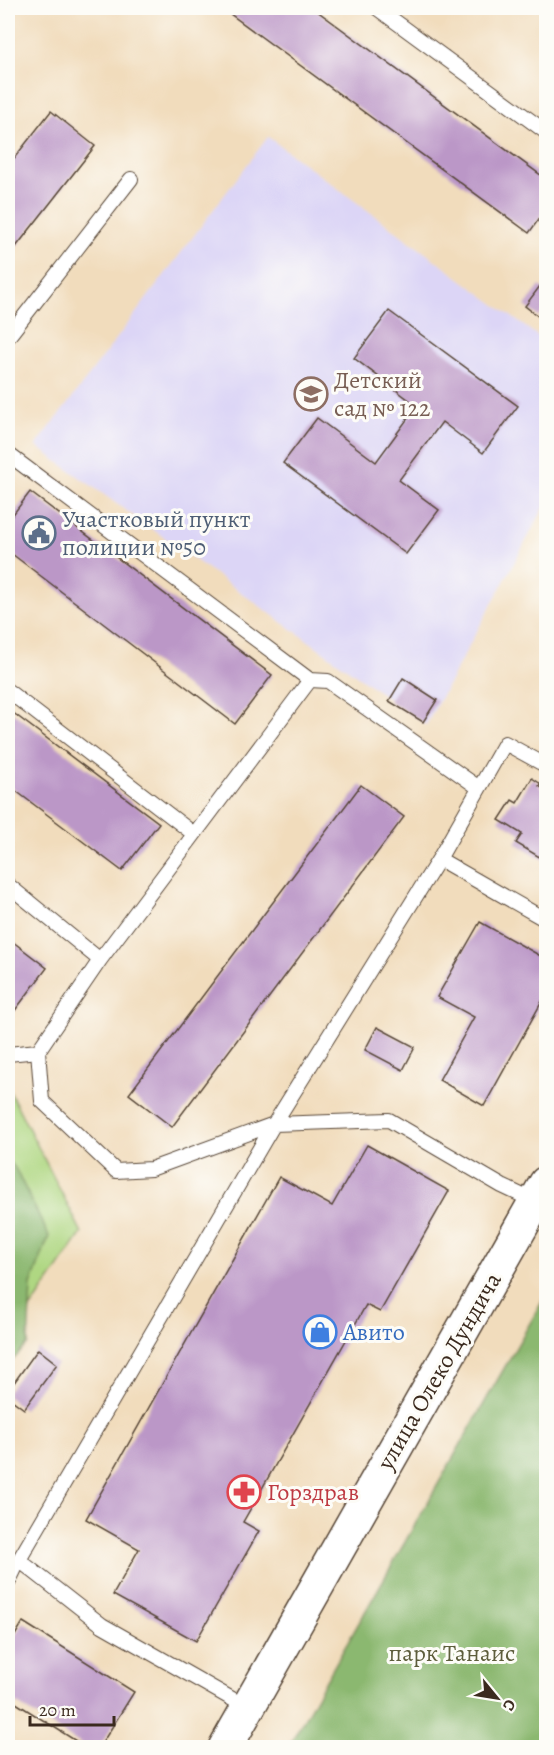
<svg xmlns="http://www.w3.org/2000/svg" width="554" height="1755" viewBox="0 0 554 1755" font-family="Alegreya,serif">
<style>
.built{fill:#dcd5f6}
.green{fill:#afd782;stroke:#758050;stroke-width:1.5}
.forest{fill:#8bb870;stroke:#637147;stroke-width:1.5}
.building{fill:#bb97c7}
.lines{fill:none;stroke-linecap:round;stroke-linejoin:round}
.lane-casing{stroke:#564536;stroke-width:16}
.secondary-casing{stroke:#564536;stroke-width:36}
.lane{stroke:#fff;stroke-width:14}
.secondary{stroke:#fff;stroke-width:33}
.labels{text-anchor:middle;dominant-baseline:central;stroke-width:6;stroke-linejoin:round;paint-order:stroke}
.education-label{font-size:24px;fill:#785e54;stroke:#fdfcf7;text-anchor:start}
.service-label{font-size:24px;fill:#4e5e75;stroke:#fdfcf7;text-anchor:start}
.shop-label{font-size:24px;fill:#366cbe;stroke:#fdfcf7;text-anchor:start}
.street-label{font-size:24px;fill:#3b2a1e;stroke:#fdfcf7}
.health-label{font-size:24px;fill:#be3a42;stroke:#fdfcf7;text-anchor:start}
.park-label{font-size:24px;fill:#5e5e3c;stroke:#fdfcf7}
</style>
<rect width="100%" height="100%" fill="#fdfcf7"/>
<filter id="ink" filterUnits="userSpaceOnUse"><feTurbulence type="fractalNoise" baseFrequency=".0167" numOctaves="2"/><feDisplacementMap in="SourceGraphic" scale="12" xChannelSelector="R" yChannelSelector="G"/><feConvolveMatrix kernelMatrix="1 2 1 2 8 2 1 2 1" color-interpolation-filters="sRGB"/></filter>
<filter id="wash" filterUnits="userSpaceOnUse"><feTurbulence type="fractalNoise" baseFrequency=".008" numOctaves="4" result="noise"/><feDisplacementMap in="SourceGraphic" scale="24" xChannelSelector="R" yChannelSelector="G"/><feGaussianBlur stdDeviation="1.35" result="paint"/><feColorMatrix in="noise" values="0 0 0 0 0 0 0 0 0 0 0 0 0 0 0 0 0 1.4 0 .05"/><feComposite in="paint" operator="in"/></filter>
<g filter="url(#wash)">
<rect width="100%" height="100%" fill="#f1dcbc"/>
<path class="built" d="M268,137l278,205v162l-120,221 -390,-279z"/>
<path class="green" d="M8,1088l74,145 -74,109z"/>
<path class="forest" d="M8,1160l7,8 34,68 -18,49 -3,59 -20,21z
M546,1295v452h-258z"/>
<g id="blocks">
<path class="building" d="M222,8h91l233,171v30l-17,24z
M51,111l44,35 -87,111v-91z
M540,286l6,5v16l-7,10 -14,-11z
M389,311l129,95 -35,47 -41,-31 -43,58 40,30 -33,44 -123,-91 34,-45 59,44 41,-56 -63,-48z
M30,492l242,183 -37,49 -227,-173v-30z
M403,678l34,22 -14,22 -34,-21z
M8,709l151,114 -37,48 -114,-86z
M532,778l9,6 -2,2 7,5v70l-30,-18 6,-9 -23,-14 13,-20 5,3z
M361,785l43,32 -232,310 -43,-33z
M480,922l66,37v35l-62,112 -45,-26 35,-63 -37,-20z
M8,938l39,30 -37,49 -2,-2z
M377,1027l38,20 -12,23 -38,-20z
M367,1145l82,46 -69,121 -14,-7 -123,217 16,9 -63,110 -83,-46 26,-46 -53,-30 193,-342 53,29z
M38,1349l19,15 -33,45 -16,-12v-6z
M23,1622l111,70 -35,56h-12l-79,-50v-51z"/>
</g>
</g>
<g filter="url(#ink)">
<use href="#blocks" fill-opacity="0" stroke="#564536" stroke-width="1.5"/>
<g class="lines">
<g class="lane-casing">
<path id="lane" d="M377,8l169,124
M8,337l123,-158
M8,454l302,226
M8,691l186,143
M546,762l-1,3 -40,-22 -66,116 107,61
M8,885l92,75
M38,1051l4,50 74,70 35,-2 123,-45 165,-265
M8,1054l30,-3 62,-91 210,-280 18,1 151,107
M19,1560l255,-436 115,-4 113,66 34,16
M8,1583l11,-23 83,65 146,83"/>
</g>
<g class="secondary-casing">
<path id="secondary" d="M225,1748l321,-565"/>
</g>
<use href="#lane" class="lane"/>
<use href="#secondary" class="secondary"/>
</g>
</g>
<defs>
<g id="school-ring" transform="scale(1.725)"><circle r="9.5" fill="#fdfcf7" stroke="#8d6e63" stroke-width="1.5"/><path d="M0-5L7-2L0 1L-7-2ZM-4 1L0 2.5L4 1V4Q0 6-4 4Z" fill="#8d6e63"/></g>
<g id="civic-ring" transform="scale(1.725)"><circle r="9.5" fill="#fdfcf7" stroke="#5c6f8a" stroke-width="1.5"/><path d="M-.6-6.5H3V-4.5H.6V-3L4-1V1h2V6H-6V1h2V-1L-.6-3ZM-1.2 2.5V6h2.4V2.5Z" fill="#5c6f8a"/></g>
<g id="shop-ring" transform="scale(1.725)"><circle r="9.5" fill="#fdfcf7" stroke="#3f7fe0" stroke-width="1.5"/><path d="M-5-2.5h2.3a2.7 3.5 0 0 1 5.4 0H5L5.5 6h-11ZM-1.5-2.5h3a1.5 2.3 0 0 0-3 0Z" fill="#3f7fe0"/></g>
<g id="pharmacy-ring" transform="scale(1.725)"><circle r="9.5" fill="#fdfcf7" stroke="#e0444e" stroke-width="1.5"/><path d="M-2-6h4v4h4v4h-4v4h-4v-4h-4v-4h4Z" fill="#e0444e"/></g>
</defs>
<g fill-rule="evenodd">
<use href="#school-ring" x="311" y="394"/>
<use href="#civic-ring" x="39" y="533"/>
<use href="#shop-ring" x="320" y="1332"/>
<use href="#pharmacy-ring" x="244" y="1492"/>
</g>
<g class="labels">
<g class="education-label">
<text x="334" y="380">Детский<tspan x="334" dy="28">сад № 122</tspan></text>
</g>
<g class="service-label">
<text x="62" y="519">Участковый пункт<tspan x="62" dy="28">полиции №50</tspan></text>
</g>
<g class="shop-label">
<text x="343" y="1332">Авито</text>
</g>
<g class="street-label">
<text transform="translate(439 1371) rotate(-60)">улица Олеко Дундича</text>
</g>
<g class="health-label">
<text x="267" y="1492">Горздрав</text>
</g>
<g class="park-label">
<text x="452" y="1653">парк Танаис</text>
</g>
</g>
<rect width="554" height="1755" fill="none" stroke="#fdfcf7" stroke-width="30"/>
<g transform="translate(497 1698) rotate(120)" stroke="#fdfcf7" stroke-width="4.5" paint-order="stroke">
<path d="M0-4.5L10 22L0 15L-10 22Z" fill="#3b2a1e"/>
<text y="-9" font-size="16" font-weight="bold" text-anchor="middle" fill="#3b2a1e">С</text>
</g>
<path d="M30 1716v9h84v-9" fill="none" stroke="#3b2a1e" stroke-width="3"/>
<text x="39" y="1716" font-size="18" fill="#3b2a1e" stroke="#fdfcf7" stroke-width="4.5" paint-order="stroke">20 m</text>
</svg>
